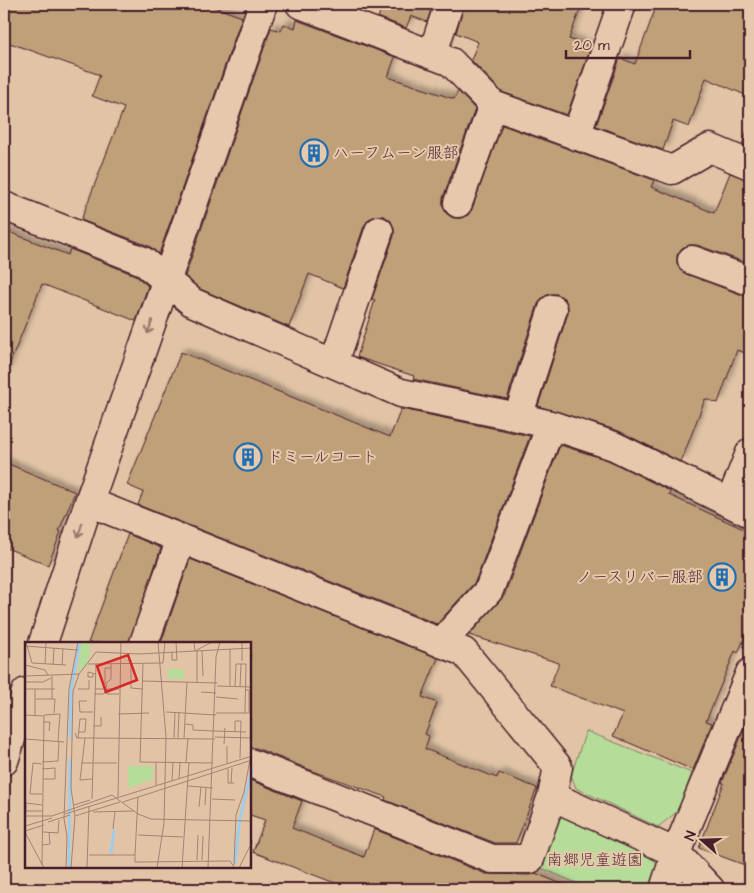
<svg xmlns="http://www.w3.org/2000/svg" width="754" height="893" viewBox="0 0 754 893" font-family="'Architects Daughter','Klee One',sans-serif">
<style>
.green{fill:#b5dc98;stroke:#807e62}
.building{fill:#bfa079;stroke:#4a1f2b;filter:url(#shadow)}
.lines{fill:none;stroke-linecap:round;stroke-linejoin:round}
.street-casing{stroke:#4a1f2b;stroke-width:31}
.street{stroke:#e6c9ad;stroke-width:28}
.oneway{stroke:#98746c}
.labels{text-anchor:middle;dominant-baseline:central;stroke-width:4;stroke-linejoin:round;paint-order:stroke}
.poi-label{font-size:16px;fill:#4a1f2b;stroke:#e6c9ad;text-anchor:start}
.park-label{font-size:16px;fill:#553236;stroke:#e6c9ad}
.inset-river{fill:none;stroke:#96cff6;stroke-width:2.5}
.inset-road{fill:none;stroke:#a58274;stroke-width:1}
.view{fill:#d62828;fill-opacity:0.15;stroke:#d62828;stroke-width:2.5}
.inset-edge{fill:none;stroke:#4a1f2b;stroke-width:2.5}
</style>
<defs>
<filter id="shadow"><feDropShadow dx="4.5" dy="-4.5" stdDeviation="2.5" flood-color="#0004"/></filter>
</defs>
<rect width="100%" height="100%" fill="#e1c4a5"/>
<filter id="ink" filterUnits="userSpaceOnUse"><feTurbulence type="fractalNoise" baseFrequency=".02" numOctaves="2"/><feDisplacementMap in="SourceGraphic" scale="10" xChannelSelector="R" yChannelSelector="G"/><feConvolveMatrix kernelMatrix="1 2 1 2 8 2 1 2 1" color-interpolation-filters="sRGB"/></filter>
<g filter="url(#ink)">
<path class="green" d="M586,731l106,42 -14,38 -20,16 -82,-39 -5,-13z
M560,815l64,27 34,21 -9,26h-59l-49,-21z"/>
<path class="building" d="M4,4h202l36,13 -83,237 -10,-8 -68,-26 43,-112 -32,-12 8,-21 -96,-34z
M384,4h49l-6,18 -16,-6 -5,12 -28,-11z
M464,4h118l-13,35 22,8 -24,68 -65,-23 -31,-32 7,-18 -22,-9z
M657,4h93v93l-44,-19 -17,49 -16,-6 -10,29 -67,-24 24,-68 15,6z
M297,20l98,37 -7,20 66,22 4,-8 17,18 -32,89v8l3,7 7,5h8l7,-3 4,-6 30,-84 152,55 -3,7 63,26 16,-40 20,7v84l-53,-19h-8l-7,3 -5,7v8l3,7 6,4 59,22h5v59l-13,-5 -19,53 -13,-4 -24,63 -62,-31 -81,-25 30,-93v-7l-3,-7 -8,-5h-8l-7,4 -4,6 -31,95 -94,-20 1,-3 -57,-19 18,-57 -3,-1 22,-63v-8l-3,-7 -7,-5h-8l-7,3 -5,7 -21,62 -34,-14 -20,53 -89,-38 -15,-13 86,-248 10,3 3,-7 11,4z
M749,127h1v21l-8,-4z
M4,230l64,25 2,-6 65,26 13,11 -12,35 -94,-37 -37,91 -1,-1z
M181,352l209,85 11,-28 129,27 -55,146 -38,42 -299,-119 5,-13 -16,-7z
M560,445l48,15 62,31 -1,4 81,37v93l-12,28 -3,-2 -29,70 6,2 -19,47 -80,-34 10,-22 -73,-28 9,-23 -90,-28 35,-39z
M4,462l71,30 -16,39 2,1 -13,33 -44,-18z
M128,534l33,14 -32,95h-41z
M190,559l248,99 -16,39 15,6 -12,31 4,2 -4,13 72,29 2,-5 38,15 -21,55h-21l-110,-43 1,-3 -73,-26 -57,-23h-6v-105h-89z
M747,722l3,1v144l-51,-19 25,-65h-2z
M250,780l52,21 -10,27 72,29 10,-28 112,45 44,1 5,-2 34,14v2h-218l-98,-37 12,-32 -15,-5z"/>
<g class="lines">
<g class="street-casing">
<path id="street" d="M300,4l151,58 42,43 179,65 38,-22 40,17
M432,55l17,-51
M576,136l46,-132
M458,203l35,-98
M4,206l139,55 49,41 209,91 117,24 33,8 63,21 136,67
M692,260l58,21
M334,363l45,-132
M518,417l35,-108
M89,502l375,150 94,115 -6,29 -22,63h-38l-242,-96
M730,503l20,-50
M43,643l46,-141 174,-498
M144,643l37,-104
M441,643l48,-53 62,-165
M4,761l22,-69
M552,796l124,57 34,36
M664,889l12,-36 74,-180"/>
</g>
<use href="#street" class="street"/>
</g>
<defs><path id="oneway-shaft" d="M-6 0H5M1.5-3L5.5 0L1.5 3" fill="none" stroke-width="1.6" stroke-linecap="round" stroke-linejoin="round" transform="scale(1.25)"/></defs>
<g class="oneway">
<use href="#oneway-shaft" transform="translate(150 327) rotate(109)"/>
<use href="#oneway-shaft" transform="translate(80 530) rotate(108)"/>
</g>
</g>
<defs>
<g id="building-ring" transform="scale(1.4375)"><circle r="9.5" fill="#e6c9ad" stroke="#1f6fb2" stroke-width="1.5"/><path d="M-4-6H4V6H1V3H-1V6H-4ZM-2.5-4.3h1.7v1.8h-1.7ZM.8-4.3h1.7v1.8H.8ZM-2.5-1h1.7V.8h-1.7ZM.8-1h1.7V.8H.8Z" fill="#1f6fb2"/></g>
</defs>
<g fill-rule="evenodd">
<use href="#building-ring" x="314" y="153"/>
<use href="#building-ring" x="248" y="457"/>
<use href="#building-ring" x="722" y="577"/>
</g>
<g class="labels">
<g class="poi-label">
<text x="333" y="153">ハーフムーン服部</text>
<text x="267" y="457">ドミールコート</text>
<text x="703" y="577" text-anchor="end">ノースリバー服部</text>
</g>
<g class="park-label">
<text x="595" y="860">南郷児童遊園</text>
</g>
</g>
<g transform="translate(25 642)">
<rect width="226" height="226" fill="#e1c4a5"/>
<path d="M56,0h9v12l-3,10 -9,9zM143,27l16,1v9l-16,-1zM103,124h25v13l-25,9z" fill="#b5dc98"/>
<path class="inset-river" d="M45,96l1,-48 9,-48M86,211l3,-23M210,222l5,-46 12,-49M44,226l1,-109"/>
<path class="inset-road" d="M1,0l6,21M169,0l1,9 17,-9M0,4l53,4M177,9l1,25M147,10v8h5l-1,-18M217,19v-19M7,21l34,2M118,21l-3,99 73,1M20,22l1,-22M63,22l75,-1 2,-21M106,22v24l12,1M0,23l20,5 3,5M28,23l1,-17M37,23l1,-16M86,26h-6v16l6,-5v-15M68,32v3h-5v-5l8,2M0,34l54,-2 17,-22 43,2 113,-6M118,39l74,2M0,40h18l8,-4M172,40v-31M192,44l34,1M205,44v-37M210,44l1,-22h10l-1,49M215,45l1,-23M0,47h30M53,47h11v-9M70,47h24M81,49l1,3h12M176,50l15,1M69,52h10l3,-10M191,55l22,2M11,57h19l-1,14M27,57v-23M62,59h-8l1,11h13M141,70l50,3M191,71h33v-23h-4M93,72l31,-1M0,73l18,1M10,74v-27M18,80h7l-1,9M160,82l8,1v5l22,1M68,84h8v-9M190,89l31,1M210,90v-11h6l-1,37M50,91l2,5h8l130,1M190,95l37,1M53,96l2,-19h6l-1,13h-6M60,96l-5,42 12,-1M149,96l1,-26M153,96l1,-26M159,96l3,-56M0,97l39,3M199,102l1,-16M17,120l16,-1 1,-20M161,120l2,-24M56,121h36M202,121v-17M17,127l13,-1v11h-12M203,127v14h6M154,136l1,-16M147,139l1,-19M206,141l1,-15M131,143v-23M163,144l25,2M17,152h-12l3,-31 9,1M93,155l3,-155M67,157l4,-135M187,157l23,1M98,160l126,-41M49,163l16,-5M180,163l1,-18M174,165l2,-20M1,169h16M68,170l40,-1M1,171v-10l16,2M40,172l187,-58M0,174h27l60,-21 26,19 13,5 101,2M50,174l45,-14M23,180l22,-7M0,184l27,-8M88,187l2,-18M0,189l19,-6M0,190l19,36M18,190l15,1 1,-13M113,193l45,2M18,203l7,-1 -1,-12M64,213h46v7h4l91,-1 4,6M110,213l3,-58M172,218l1,-25M177,218l1,-24M17,223l2,-150 16,-1 -2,27M209,223l2,-50 8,-23 8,-43M41,226l1,-32 -3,-17 5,-130 9,-47M46,226l4,-52 -4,-28 2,-97 6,-17M62,226l2,-62M132,226l7,-45 2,-86 -8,-95M157,226l7,-106M183,226l8,-211 4,-15M214,226l11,-22M225,226l2,-28"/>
<path class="view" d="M103,13l9,25 -31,12 -9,-26z"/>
<rect width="226" height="226" class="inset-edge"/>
</g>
<rect width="754" height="893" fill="none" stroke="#e6c9ad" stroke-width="20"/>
<rect x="10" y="10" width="734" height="873" fill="none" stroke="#4a1f2b" stroke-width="2" filter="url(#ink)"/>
<g transform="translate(702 840) rotate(290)" stroke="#e6c9ad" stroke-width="4" paint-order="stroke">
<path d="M0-4L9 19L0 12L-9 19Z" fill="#4a1f2b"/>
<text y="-8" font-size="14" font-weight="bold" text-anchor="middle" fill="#4a1f2b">N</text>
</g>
<path d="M566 50v8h124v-8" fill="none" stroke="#4a1f2b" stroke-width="2.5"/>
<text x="574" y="50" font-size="15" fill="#4a1f2b" stroke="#e6c9ad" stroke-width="4" paint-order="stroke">20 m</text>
</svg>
